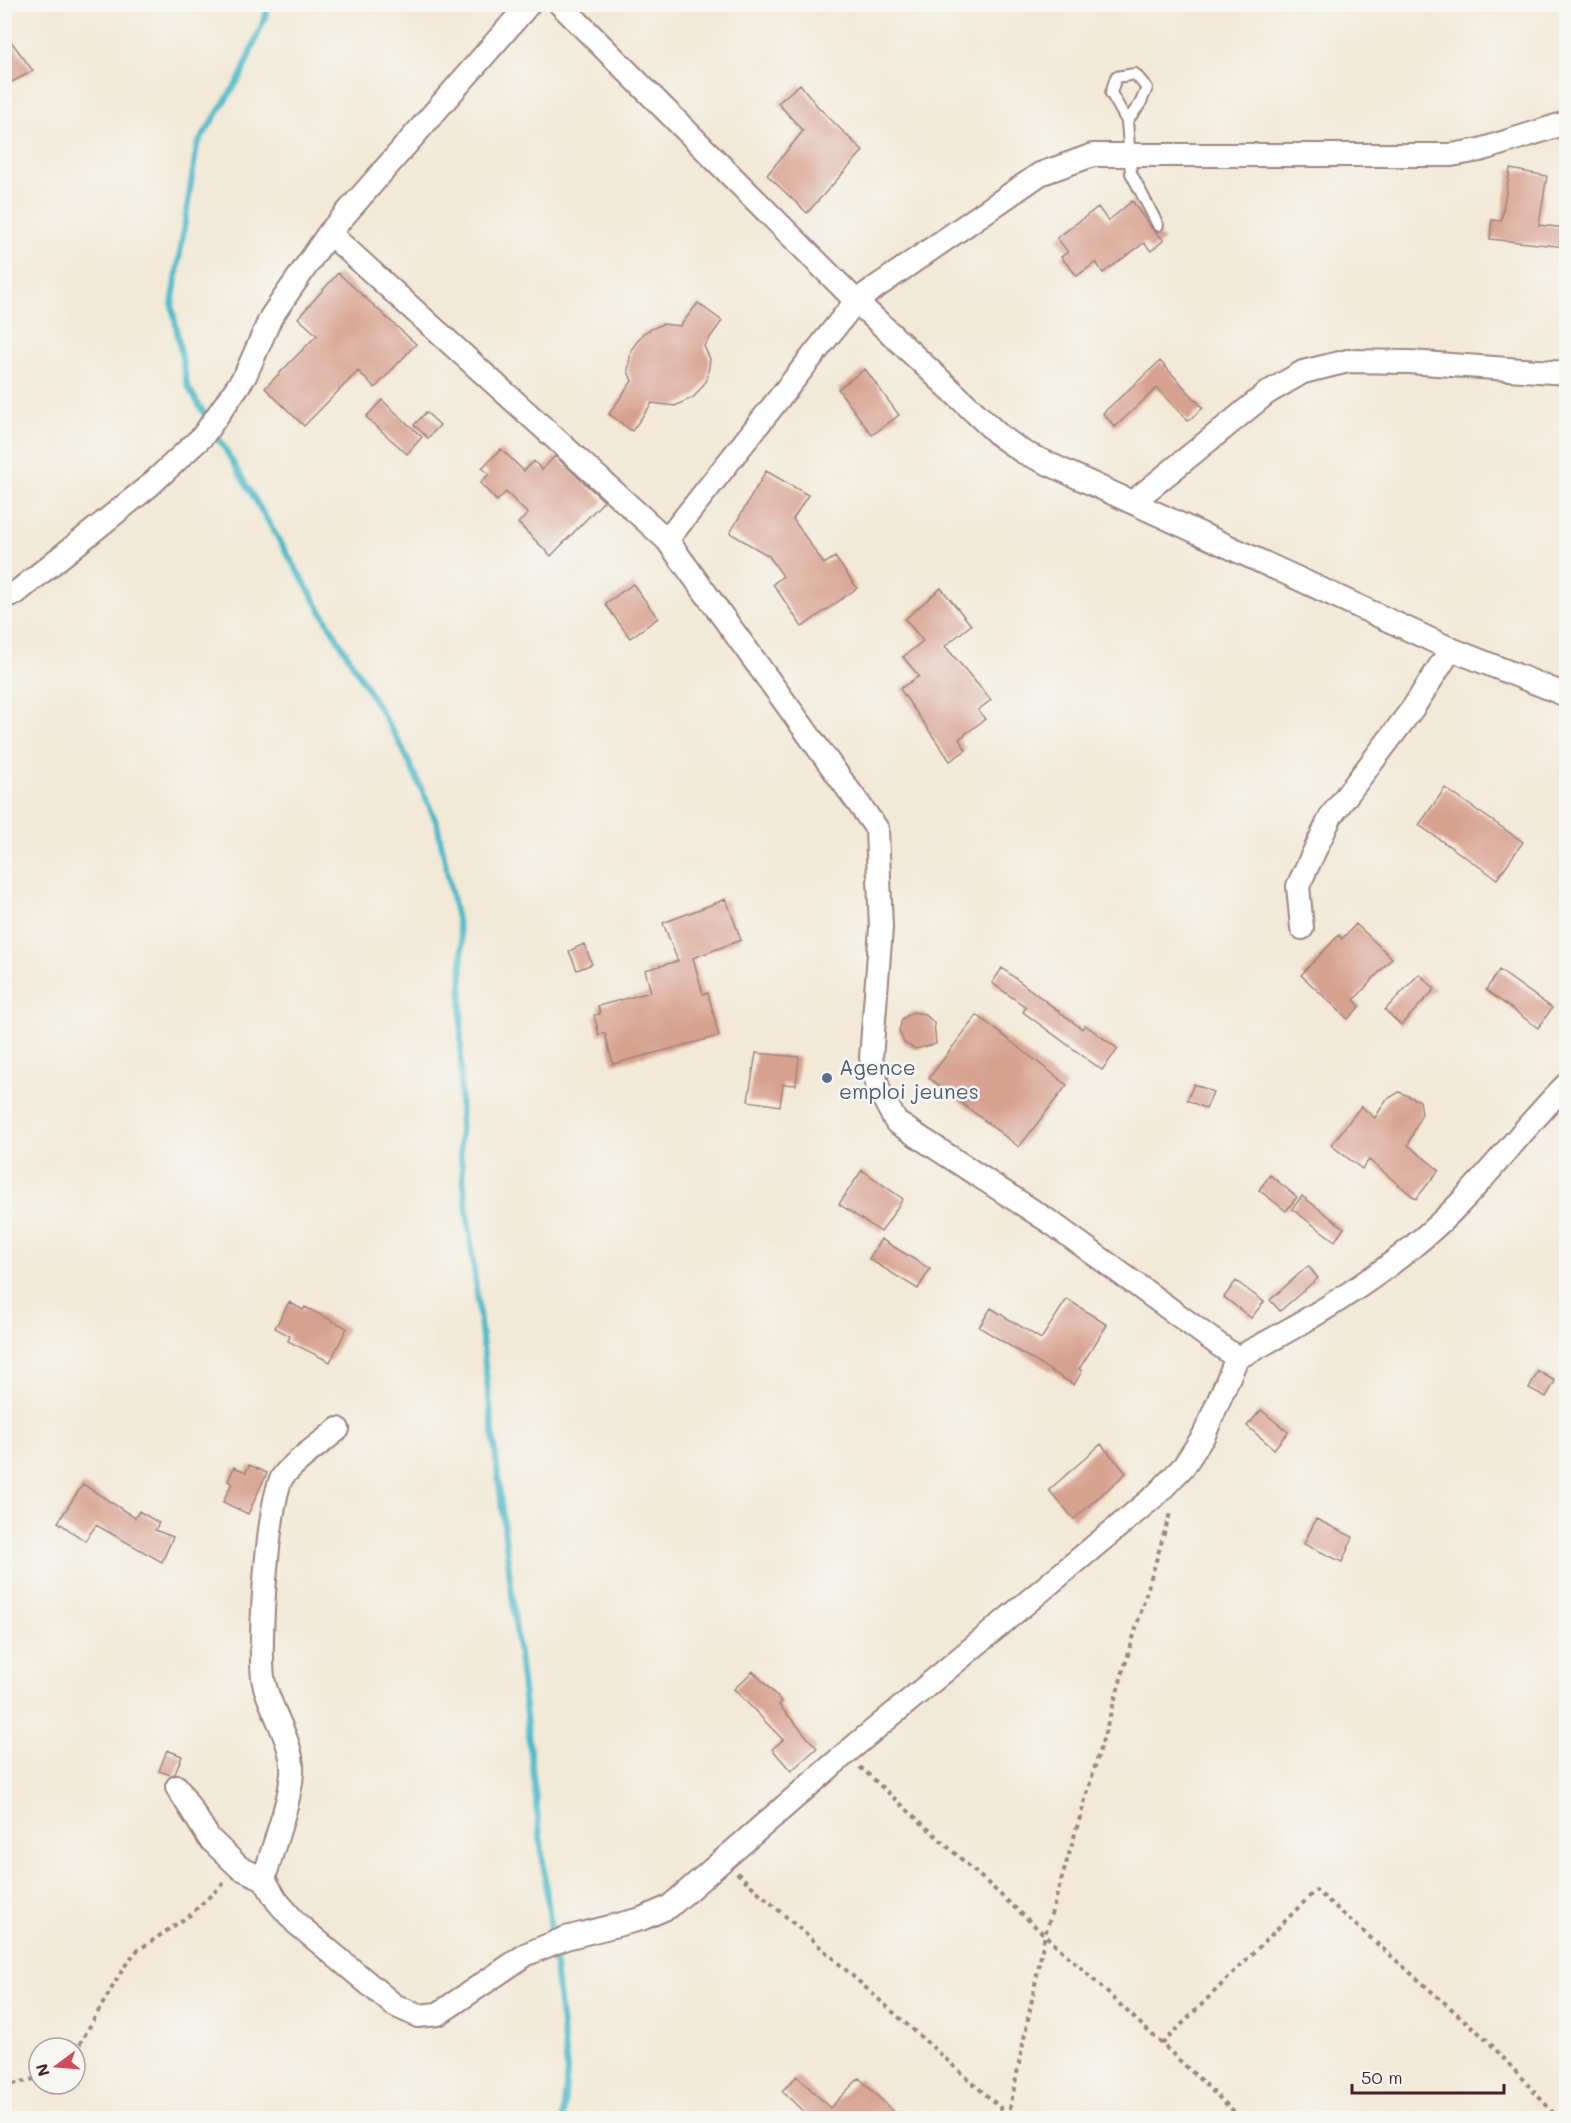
<svg xmlns="http://www.w3.org/2000/svg" width="1571" height="2123" viewBox="0 0 1571 2123" font-family="Mali,sans-serif">
<style>
.lines{fill:none;stroke-linecap:round;stroke-linejoin:round}
.stream{stroke:#4ebac9;stroke-width:6}
.building{fill:#d7a18f}
.lane-casing{stroke:#9e8480;stroke-width:14}
.street-casing{stroke:#9e8480;stroke-width:26}
.path{stroke:#9e8480;stroke-width:4;stroke-dasharray:4.5 4.5;stroke-linecap:butt}
.lane{stroke:#fff;stroke-width:10}
.street{stroke:#fff;stroke-width:22}
.service-dot{fill:#5c6f8a;stroke:#f6f6f2;stroke-width:2}
.labels{text-anchor:middle;dominant-baseline:central;stroke-width:5;stroke-linejoin:round;paint-order:stroke}
.service-label{font-size:21px;fill:#4e5e75;stroke:#f6f6f2;text-anchor:start}
</style>
<rect width="100%" height="100%" fill="#f6f6f2"/>
<filter id="ink" filterUnits="userSpaceOnUse"><feTurbulence type="fractalNoise" baseFrequency=".0167" numOctaves="2"/><feDisplacementMap in="SourceGraphic" scale="12" xChannelSelector="R" yChannelSelector="G"/><feConvolveMatrix kernelMatrix="1 2 1 2 8 2 1 2 1" color-interpolation-filters="sRGB"/></filter>
<filter id="wash" filterUnits="userSpaceOnUse"><feTurbulence type="fractalNoise" baseFrequency=".008" numOctaves="4" result="noise"/><feDisplacementMap in="SourceGraphic" scale="24" xChannelSelector="R" yChannelSelector="G"/><feGaussianBlur stdDeviation="1.35" result="paint"/><feColorMatrix in="noise" values="0 0 0 0 0 0 0 0 0 0 0 0 0 0 0 0 0 1.4 0 .05"/><feComposite in="paint" operator="in"/></filter>
<g filter="url(#wash)">
<rect width="100%" height="100%" fill="#f2e9d6"/>
<g class="lines">
<path class="stream" d="M208,420l-21,-35 -15,-80 25,-160 44,-69 29,-72
M213,429l189,318 35,76 25,121 -2,206 92,788
M553,1948l14,123 -4,47"/>
</g>
<g id="blocks">
<path class="building" d="M4,32l29,39 -29,15z
M800,84l18,23 45,44 -56,62 -40,-38 36,-44 -25,-28z
M1510,169l37,7 -8,49 27,3v19l-76,-8 2,-19 9,1z
M1132,201l20,28 12,11 -13,11 -7,-8 -41,30 -7,-11 -19,14 -16,-19 7,-5 -11,-14 41,-31 10,14z
M338,273l78,71 -41,44 -17,-17 -54,55 -39,-38 52,-53 -19,-17z
M698,303l24,18 -18,25 6,13 -3,21 -13,17 -19,9 -23,-3 -20,28 -23,-17 23,-33 -4,-10 3,-21 12,-17 19,-9 18,2z
M1160,361l43,47 -15,13 -31,-33 -42,39 -12,-14z
M865,369l34,46 -27,20 -34,-46z
M382,400l40,37 -15,17 -41,-37z
M426,412l14,13 -12,13 -14,-13z
M501,449l23,22 10,-10 8,9 13,-14 49,45 -53,55 -33,-33 10,-9 -22,-22 -9,9 -17,-18 9,-9 -7,-6z
M766,471l42,24 -15,24 31,45 11,-7 22,31 -55,39 -29,-43 10,-8 -14,-20 -39,-23z
M633,584l25,34 -28,20 -25,-34z
M941,588l30,37 -26,21 46,54 -13,10 7,9 -26,20 7,11 -16,11 -50,-72 19,-13 -16,-19 20,-16 -18,-22z
M1445,788l78,54 -26,37 -78,-54z
M726,899l15,41 -48,18 10,36 5,-1 11,43 -106,28 -8,-31 -6,2 -5,-20 6,-1 -2,-8 53,-14 -6,-22 33,-9 -15,-38z
M1356,924l36,34 -38,42 6,6 -12,13 -47,-44 38,-40 3,4z
M584,944l8,20 -15,6 -8,-19z
M1002,968l80,61 3,-4 33,24 -16,21 -79,-58 3,-5 -34,-24z
M1499,970l53,38 -14,20 -52,-38z
M1419,974l16,15 -34,36 -16,-15z
M913,1012l12,2 9,9 2,21 -21,5 -11,-6 -5,-12 3,-12z
M977,1015l90,70 -48,62 -90,-69z
M756,1053l43,4 -3,28 -13,-1 -3,22 -32,-5z
M1194,1084l19,8 -7,17 -19,-9z
M1399,1092l21,9 2,12 -14,32 31,25 -23,29 -47,-39 -7,9 -31,-24 30,-39 14,12 11,-18z
M862,1170l41,29 -22,33 -42,-28z
M1270,1175l27,22 -11,14 -27,-21z
M1302,1196l42,32 -9,13 -43,-32z
M881,1239l49,30 -12,20 -49,-30z
M1308,1266l10,12 -38,33 -10,-11z
M1236,1281l28,21 -13,16 -27,-21z
M1067,1299l40,26 -28,44 3,2 -8,14 -95,-58 12,-19 50,31z
M289,1302l14,8 2,-3 42,21 -17,34 -42,-21 2,-5 -15,-8z
M1538,1371l17,10 -9,16 -17,-9z
M1261,1410l27,22 -14,17 -27,-23z
M1101,1444l25,29 -52,46 -25,-29z
M249,1465l18,8 -19,41 -25,-12 9,-19 -4,-2 6,-14 12,5z
M83,1484l52,34 4,-7 20,12 -4,7 18,7 -11,25 -66,-37 -11,16 -27,-19z
M1316,1519l37,18 -11,25 -38,-18z
M753,1671l29,31 -3,3 38,43 -26,23 -19,-22 11,-9 -49,-51z
M167,1750l15,6 -7,18 -4,1 -12,-4z
M797,2076l33,32 29,-30 41,40h-90l-28,-27z"/>
</g>
</g>
<g filter="url(#ink)">
<use href="#blocks" fill-opacity="0" stroke="#9e8480" stroke-width="1.5"/>
<g class="lines">
<g class="lane-casing">
<path id="lane" d="M1127,121l13,-17 7,-16 -12,-14 -19,3 -5,16 16,28 4,52 27,52"/>
</g>
<g class="street-casing">
<path id="street" d="M560,4l296,297 144,135 23,16 428,197 115,46
M329,233l338,307 210,289 4,99 -10,130 7,30 18,34 157,102 184,134c76,-39 162,-91 222,-154 37,-38 69,-81 107,-119
M1133,502l134,-109 36,-21 45,-11 61,1 157,11
M667,540l189,-239 184,-127 53,-19h358l29,-5 86,-27
M4,597l13,-5 132,-106 54,-50 42,-60 26,-59 58,-84 200,-229
M1302,928l-4,-42 33,-70 82,-108 38,-59
M177,1787l32,51 31,30 24,11 13,22 19,22 98,82 24,11 20,-2 89,-60 39,-16 75,-19 28,-12 176,-153 311,-259 28,-29 20,-31 33,-77
M264,1879c8,-30 26,-76 28,-106 2,-30 -21,-61 -28,-90 -7,-28 4,-186 19,-207 15,-18 38,-32 55,-47"/>
</g>
<path class="path" d="M860,1767l220,200 161,151
M737,1873l275,245
M1162,2044l154,-154 171,150 71,78
M75,2052l49,-85 13,-16 53,-36 36,-34
M4,2086l35,-8
M1008,2118l37,-183 126,-425"/>
<use href="#lane" class="lane"/>
<use href="#street" class="street"/>
</g>
</g>
<circle class="service-dot" cx="827" cy="1078" r="6"/>
<g class="labels">
<g class="service-label">
<text x="839" y="1066">Agence<tspan x="839" dy="24">emploi jeunes</tspan></text>
</g>
</g>
<rect width="1571" height="2123" fill="none" stroke="#f6f6f2" stroke-width="24"/>
<g transform="translate(57 2066) rotate(254)"><circle r="28" fill="#f6f6f2" stroke="#b1a0a2" stroke-width="1.5"/>
<path d="M0-4.5L10 22L0 15L-10 22Z" fill="#d1495b"/>
<text y="-9" font-size="16" font-weight="bold" text-anchor="middle" fill="#4a1f2b">N</text>
</g>
<path d="M1352 2084v9h152v-9" fill="none" stroke="#4a1f2b" stroke-width="3"/>
<text x="1361" y="2084" font-size="18" fill="#4a1f2b" stroke="#f6f6f2" stroke-width="4.5" paint-order="stroke">50 m</text>
</svg>
